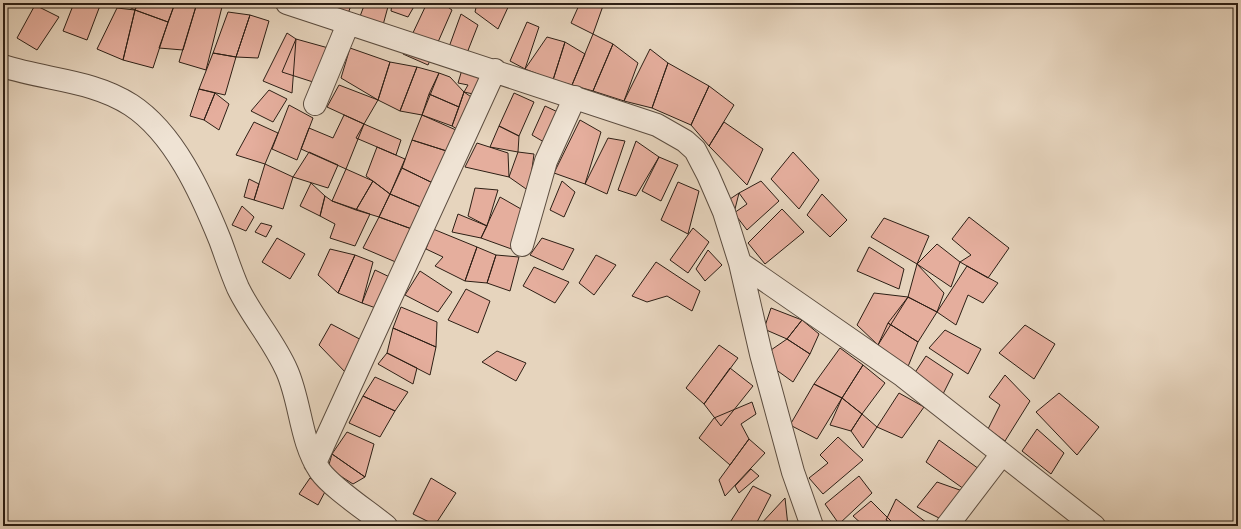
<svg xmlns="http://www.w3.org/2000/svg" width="1241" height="529" viewBox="0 0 1241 529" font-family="'IM FELL DW Pica',serif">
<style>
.building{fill:#e5ae9d;stroke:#2d1f15}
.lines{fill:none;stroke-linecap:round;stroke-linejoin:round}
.street-casing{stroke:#5b4c3f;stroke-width:24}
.street{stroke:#efe3d4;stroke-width:22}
</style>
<rect width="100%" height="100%" fill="#e6d4bd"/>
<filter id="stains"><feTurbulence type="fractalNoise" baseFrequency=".005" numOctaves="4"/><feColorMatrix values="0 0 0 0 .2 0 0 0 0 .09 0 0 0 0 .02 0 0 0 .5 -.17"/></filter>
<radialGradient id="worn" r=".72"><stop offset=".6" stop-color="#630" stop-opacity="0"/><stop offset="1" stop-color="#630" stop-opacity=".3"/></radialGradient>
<path class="building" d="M74,3h27l-14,37 -24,-9z
M121,3h16l-2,7z
M139,3h36l-7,19 -33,-12z
M175,3h22l-14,47 -24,-2z
M197,3h26l-17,67 -27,-8z
M328,3h24l-5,13 -21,-10z
M365,3h24l-6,22 -27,2z
M392,3h24l-8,14 -17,-6z
M427,3h15l10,7 -24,55 -25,-11z
M477,3h33l-12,26 -23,-17z
M580,3h24l-11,31 -22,-11z
M35,5l24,12 -22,33 -20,-12z
M117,8l18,2 -12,50 -26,-11z
M135,10l33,12 -15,46 -30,-8z
M228,12l22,3 -14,42 -23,-4z
M461,14l17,11 -11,28 -18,-6z
M250,15l19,6 -11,37 -22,-1z
M527,22l12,5 -14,42 -15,-8z
M287,33l9,6 -4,54 -29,-12z
M593,34l20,10 -20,47 -21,-6z
M547,37l18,5 -12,38 -28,-11z
M296,39l36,10 -19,33 -31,-10z
M565,42l20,12 -13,31 -19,-5z
M613,44l25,19 -14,38 -31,-10z
M350,48l40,14 -12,38 -37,-22z
M650,49l18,14 -16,45 -28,-7z
M213,53l23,4 -11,38 -26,-6z
M390,62l27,5 -17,44 -22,-11z
M464,63l29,7 -11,26 -18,-4 4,-7 -10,-2z
M668,63l41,23 -18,39 -39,-17z
M417,67l22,6 -17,42 -22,-4z
M439,73l11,4 14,15 -5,15 -30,-13z
M339,85l39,15 -14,24 -37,-17z
M709,86l25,19 -25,41 -18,-21z
M199,89l16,4 -11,27 -14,-4z
M269,90l18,9 -14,23 -22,-11z
M464,92l16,11 -15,31 -13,-8z
M215,93l14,11 -10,26 -15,-10z
M514,93l20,9 -15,34 -20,-10z
M429,94l30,13 -7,19 -30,-11z
M289,105l24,13 -16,42 -25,-11z
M545,106l17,8 -13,31 -17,-10z
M344,115l20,9 -18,45 -45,-20 8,-21 24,10z
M422,115l43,19 -9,20 -44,-14z
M580,120l21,12 -16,52 -31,-11z
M254,122l24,11 -13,31 -29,-9z
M724,122l39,27 -16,36 -38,-39z
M364,124l37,16 -5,15 -40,-17z
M499,126l20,10 -1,16 -28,-5z
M608,138l17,3 -18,53 -22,-10z
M412,140l44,14 -15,33 -39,-19z
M636,141l23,16 -23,39 -18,-6z
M477,143l31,10 1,24 -44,-10z
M377,147l28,12 -15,35 -24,-18z
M309,152l29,13 -10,23 -35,-11z
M518,152l16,2 -5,37 -20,-14z
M793,152l26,28 -20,29 -28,-30z
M659,157l19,8 -17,36 -19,-10z
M265,164l28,13 -10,32 -29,-9z
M402,168l39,19 -11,24 -40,-17z
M346,169l27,12 -17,29 -24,-9z
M249,179l10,5 -5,16 -10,-3z
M373,181l17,13 -11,23 -23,-7z
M562,181l13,11 -11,25 -14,-7z
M761,181l18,20 -32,29 -13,-17 13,-9 -8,-11z
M678,182l21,9 -11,43 -27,-14z
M311,183l14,13 -5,20 -20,-10z
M475,188l23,2 -11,36 -19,-10z
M739,193l-5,20 -13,-8z
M390,194l40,17 -10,21 -41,-15z
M822,194l25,26 -17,17 -23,-22z
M325,196l7,5 38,13 -15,32 -25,-8 5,-14 -15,-8z
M500,197l28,16 -11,38 -36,-13z
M242,206l12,11 -8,14 -14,-6z
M782,209l22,23 -39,32 -17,-21z
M458,214l29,12 -6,12 -29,-6z
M379,217l41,15 -15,34 -42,-18z
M969,217l40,31 -21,30 -28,-16 11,-7 -19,-16z
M884,218l45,18 -12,28 -46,-27z
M261,223l11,3 -6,11 -11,-5z
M693,228l16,14 -21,31 -18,-13z
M433,229l44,18 -12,34 -30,-15 8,-9 -17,-8z
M277,238l28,16 -15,25 -28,-17z
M542,238l32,11 -11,21 -33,-15z
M937,244l23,18 -9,25 -34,-23z
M477,247l19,8 -9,28 -22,-2z
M869,247l35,22 -5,20 -42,-18z
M330,249l25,6 -17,38 -20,-18z
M708,250l14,15 -17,16 -9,-12z
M355,255l18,7 -11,41 -24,-10z
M496,255l23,2 -9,34 -23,-8z
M596,255l20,10 -22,30 -15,-12z
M656,262l44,29 -8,20 -25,-15 -20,6 -15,-6z
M917,264l27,29 -7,19 -29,-15z
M967,266l31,17 -15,20 -15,-8 -12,30 -19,-13z
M534,267l35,15 -14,21 -32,-17z
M375,270l23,11 -14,30 -22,-8z
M420,271l32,21 -14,20 -33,-17z
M466,289l24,12 -12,32 -30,-13z
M874,293l34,4 -30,48 -21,-20z
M908,297l29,15 -19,30 -30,-19z
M401,307l36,15 -1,25 -43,-19z
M771,308l31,12 -15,19 -23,-10z
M802,320l17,14 -9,20 -23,-15z
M888,323l30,19 -11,27 -29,-24z
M331,324l38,20 -21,31 -29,-30z
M1025,325l30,19 -21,35 -35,-26z
M393,328l43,19 -6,28 -43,-22z
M945,330l36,19 -13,25 -39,-26z
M787,339l23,15 -17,28 -18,-13 -4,-19z
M719,345l19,13 -34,46 -18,-16z
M840,348l23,17 -21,33 -28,-14z
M497,351l29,12 -10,18 -34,-19z
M387,353l30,15 -4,16 -35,-20z
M926,356l27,18 -11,22 -28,-22z
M863,365l22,18 -23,31 -20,-16z
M730,368l23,18 -32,40 -17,-22z
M1005,375l25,26 -25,40 -17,-12 12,-24 -11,-8z
M375,377l33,15 -13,19 -32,-15z
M814,384l28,14 -25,41 -27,-14z
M899,393l25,14 -22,31 -25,-11z
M1059,393l40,34 -22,28 -41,-43z
M363,396l32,15 -15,26 -31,-14z
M842,398l20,16 -11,17 -21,-6z
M752,402l4,12 -15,10 8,15 -19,26 -31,-27 15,-20z
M862,414l15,13 -14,21 -12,-17z
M1037,429l27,24 -13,21 -29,-23z
M347,432l27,12 -9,33 -33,-23z
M838,437l25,23 -40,34 -14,-16 19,-15 -8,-8z
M749,439l16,14 -40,43 -6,-16z
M939,440l40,29 -8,25 -45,-32z
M332,454l33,23 -12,7 -25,-16z
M751,469l8,7 -20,17 -4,-7z
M859,476l13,17 -33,31 -14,-20z
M310,478l17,10 -9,17 -19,-11z
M431,478l25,15 -21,32 -22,-11z
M937,482l34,12 -22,29 -32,-16z
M753,486l18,9 -16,31h-23l-3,-2z
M785,498l3,28h-29z
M896,499l35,27h-35l-10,-6z
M871,501l24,24 -31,1 -11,-10z"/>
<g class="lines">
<g class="street-casing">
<path id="street" d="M287,3l370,122 28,16 10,9 13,25 16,37 16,51 21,91 32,118 19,54
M3,66c42,14 90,14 128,39 43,28 70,88 89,135 6,16 11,32 18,48 14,29 36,53 49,83 14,32 13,70 33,100 12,17 49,41 66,55
M315,104l33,-80
M522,245l24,-84 29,-64
M740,263l163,113 191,150
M315,463l180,-393
M947,526l55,-72"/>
</g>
<use href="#street" class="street"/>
</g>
<rect width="1241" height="529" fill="none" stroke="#e6d4bd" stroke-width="16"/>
<rect x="4" y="4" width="1233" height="521" fill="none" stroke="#2d1f15" stroke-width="2"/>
<rect x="8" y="8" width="1225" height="513" fill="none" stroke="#2d1f15"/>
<rect width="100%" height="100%" filter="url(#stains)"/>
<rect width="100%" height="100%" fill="url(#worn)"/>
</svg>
